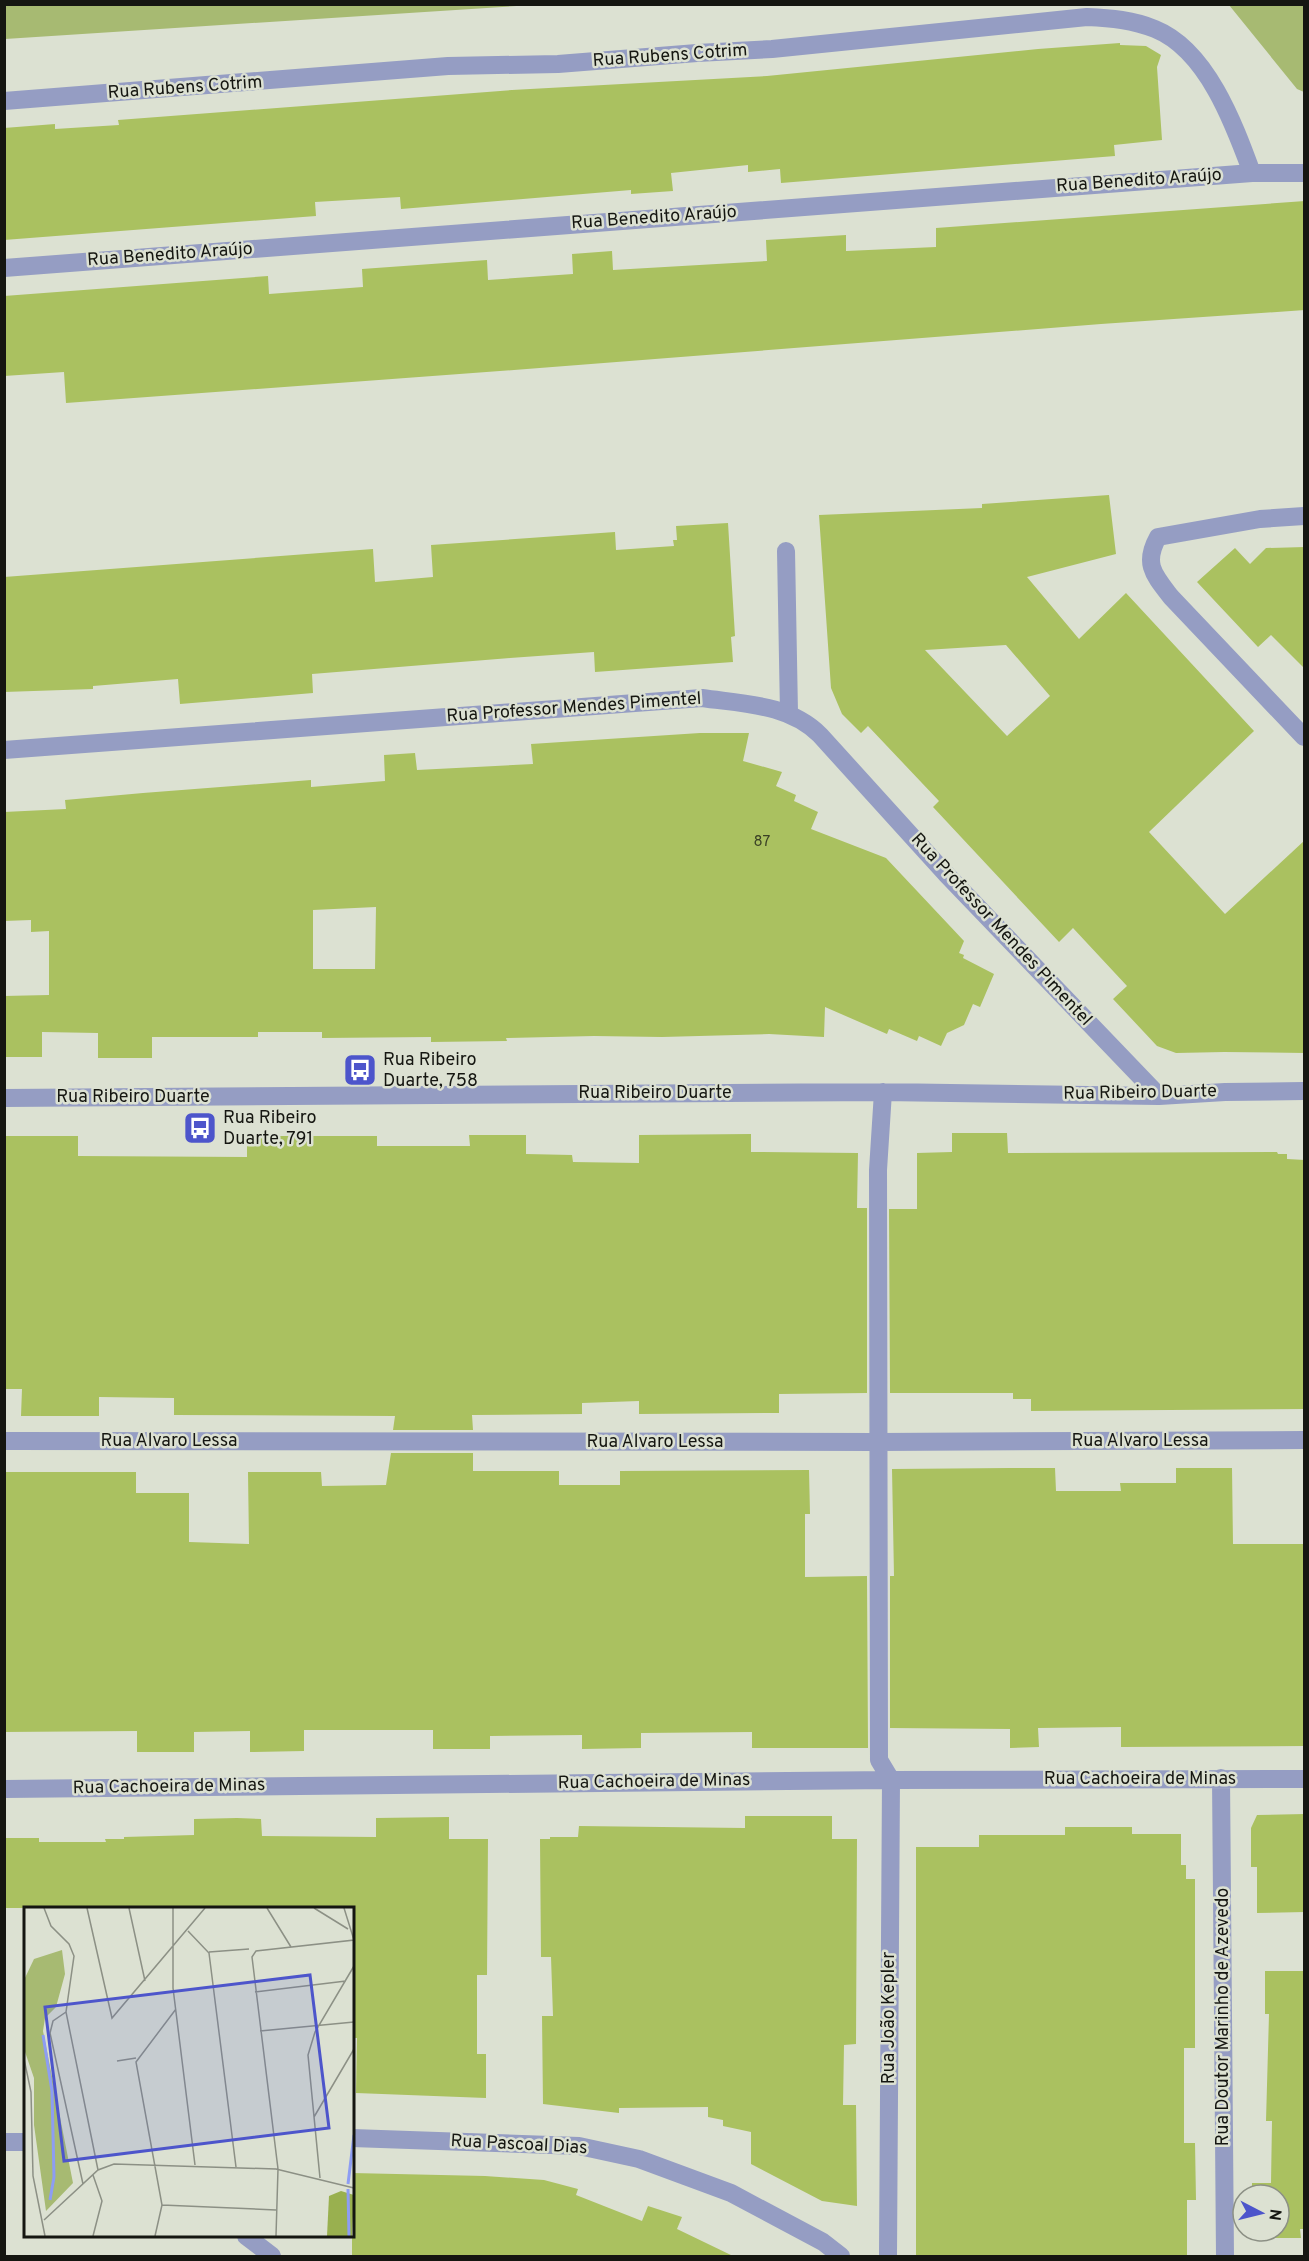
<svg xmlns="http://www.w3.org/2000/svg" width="1309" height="2261" viewBox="0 0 1309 2261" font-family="Overpass,sans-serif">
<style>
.green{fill:#a7ba72}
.building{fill:#aac160;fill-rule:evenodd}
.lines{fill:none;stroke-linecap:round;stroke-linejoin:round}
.minor{stroke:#959dc3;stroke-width:18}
.labels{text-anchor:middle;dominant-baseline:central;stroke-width:5;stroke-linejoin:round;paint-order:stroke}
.number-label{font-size:15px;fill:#3a4125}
.street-label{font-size:18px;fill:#151611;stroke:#dce1d2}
.poi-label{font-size:18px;fill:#151611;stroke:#dce1d2;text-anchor:start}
.inset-river{fill:none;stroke:#8d9df3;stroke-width:3}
.inset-road{fill:none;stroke:#8c9085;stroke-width:1.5}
.view{fill:#4d55cb;fill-opacity:0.15;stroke:#4d55cb;stroke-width:3}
.inset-edge{fill:none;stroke:#151611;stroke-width:3}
</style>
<rect width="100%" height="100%" fill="#dce1d2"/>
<path class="green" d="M5,4h528v1l-528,34z
M1229,5h75v87l-7,-3z"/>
<path class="building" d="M1120,43v2l26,1 15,9 -4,12 5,73 -48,5 1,11 -334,27 -1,-14 -32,3v-7l-77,8 2,18 -42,3v-4l-230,19 -1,-12 -85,5 1,14 -312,24v-112l51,-4v5l64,-4 -1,-5 394,-30 255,-14 271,-27z
M1305,201v109l-204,14 -587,46 -448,33 -2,-31 -60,4v-80l264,-20 1,18 94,-7 -1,-18 125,-9 1,20 85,-6 -1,-20 40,-3 1,19 154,-9 -1,-21 80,-5v16l90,-4v-19z
M1109,495l7,59 -89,23 52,62 47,-46 128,138 -105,101 76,82 80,-74v213l-81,-1 -48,1 -19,-7 -44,-47 14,-13 -54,-58 -14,14 -126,-135 6,-6 -71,-75 -7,7 -19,-19 -11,-26 -12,-173 163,-7v-4zM1006,645l44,51 -43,40 -82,-86z
M728,523l7,113 -4,1 2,25 -138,10 -1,-20 -84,6 -198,16 1,19 -133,11 -2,-25 -85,7v3l-89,3v-115l369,-28 2,33 58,-5 -2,-32 184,-13 1,18 58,-4 -1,-6h4l-1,-14z
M1305,547v122l-34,-34 -13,12 -61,-65 38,-34 15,16 16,-16z
M700,733h49l-6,28 39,11 -6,14 20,9 -2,6 24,11 -7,17 75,29 78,83 -5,12 5,2 -1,3 31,16 -14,33 -7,-3 -9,21 -17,8 -6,13 -22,-10 -2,5 -28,-12 -2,5 -62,-27 -1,30 -55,-3 -107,3 -68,-1 -88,2 1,3 -76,1v-5l-109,1v-6h-64v5h-106v21h-54v-25l-56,-1v25h-38v-61l45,-1v-64l-18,1v-12l-27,1v-109l62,-3 -1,-9 78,-7 168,-13v7l74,-6 -1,-26 31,-2 2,17 116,-6 -2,-20zM376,907l-1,62h-62v-59z
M952,1133h55l1,20 269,-1 1,2h9v5l18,1v249l-274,2v-12h-18v-6h-123l-1,-184h28v-56l35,-1z
M751,1134v18l107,1 -1,55h10v185l-88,1v19l-140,1v-13l-57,2v11l-110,1 1,15h-80l2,-14 -221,-1v-17l-75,-1v19h-78l1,-27h-18v-253h74v20l169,1v-21h130v10h93l-1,-11h57v19l46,1 1,7 66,1v-28z
M391,1453h82v18h86v14h61v-14l189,-1 1,44h-5v63l62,-1 1,172h-116v-16l-111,1v15l-59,1v-14l-92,1v13h-57v-19h-129v21l-54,1v-21l-56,1v20h-57v-21l-133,1v-260h132v21h53v49l60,2 -1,-72h73l1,14 64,-1z
M1009,1468h46l1,23h65l-1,-8h56v-15h56l1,76h72v202l-184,1v-20l-83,1 1,19 -29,1v-19l-120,-1v-152h4l-2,-107z
M1305,1814v98l-48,1v-46h-6v-39l6,-13z
M745,1816h87v23h25l-1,205 -12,1 -1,60h13l1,101 -35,-5 -71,-37v-32l-28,-6v-6l-15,-3v-10l-89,1v5l-76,-9 -1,-88h11l-2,-59h-10l-1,-118h10v-2h28l1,-11 166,2z
M449,1817v22h39l-1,136h-10v79h9v44l-130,-5 1,-55h-5v-130h-348v-70h35v4h67l-1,-3h19v-2l70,-2v-16l43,-1 24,1 1,17 114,1v-19z
M1065,1827h67v7h49v31h5v14h9v169h-11v95h11l1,57h-9v56h-271v-409h63v-12h86z
M1265,1971h40v258h-5l1,9h-49v-7h27v-36h-27v-12h19l1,-62h-6l3,-107h-4z
M352,2173l133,3 59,4 34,9 -2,6 66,26 6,-15 34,11 -5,12 56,27h-381z"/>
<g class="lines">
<path class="minor" d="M4,101l444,-35 110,-2 139,-11 75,-4 315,-32c24,1 46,3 68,12 52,21 79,95 97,144
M4,268l1248,-95h52
M1304,516l-44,3 -102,18c-15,27 -4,38 13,60l133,140
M786,551l3,162
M4,750l698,-52c42,6 87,6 118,37l126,139 213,222
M883,1092l-5,78 1,590 12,20 -3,476
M4,1098l879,-6 276,4 66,-4 79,-1
M4,1441l874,1 426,-2
M1221,1778l4,478
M4,1789l887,-9 413,-1
M352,2138l227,8 60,13 92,34 92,49 18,14
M4,2142h22
M246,2236l26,20"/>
</g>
<defs>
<g id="bus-square" transform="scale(1.725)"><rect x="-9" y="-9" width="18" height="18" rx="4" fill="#4d55cb" stroke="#dce1d2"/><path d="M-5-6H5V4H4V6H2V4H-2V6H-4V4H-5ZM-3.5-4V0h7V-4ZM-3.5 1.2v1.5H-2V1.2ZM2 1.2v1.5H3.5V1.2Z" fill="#fff"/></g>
</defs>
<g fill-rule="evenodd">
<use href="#bus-square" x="360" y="1070"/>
<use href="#bus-square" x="200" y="1128"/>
</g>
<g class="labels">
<g class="number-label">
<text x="762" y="842">87</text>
</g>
<g class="street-label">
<text transform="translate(670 56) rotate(-4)">Rua Rubens Cotrim</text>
<text transform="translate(185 88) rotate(-4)">Rua Rubens Cotrim</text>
<text transform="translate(1139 181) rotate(-4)">Rua Benedito Araújo</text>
<text transform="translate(654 218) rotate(-4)">Rua Benedito Araújo</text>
<text transform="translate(170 255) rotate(-4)">Rua Benedito Araújo</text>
<text transform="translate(574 708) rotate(-4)">Rua Professor Mendes Pimentel</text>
<text transform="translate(1001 930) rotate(47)">Rua Professor Mendes Pimentel</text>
<text x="655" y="1093">Rua Ribeiro Duarte</text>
<text transform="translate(1140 1093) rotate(-1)">Rua Ribeiro Duarte</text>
<text x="133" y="1097">Rua Ribeiro Duarte</text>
<text x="169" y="1441">Rua Alvaro Lessa</text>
<text x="1140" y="1441">Rua Alvaro Lessa</text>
<text x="655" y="1442">Rua Alvaro Lessa</text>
<text x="1140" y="1779">Rua Cachoeira de Minas</text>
<text transform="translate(654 1782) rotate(-1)">Rua Cachoeira de Minas</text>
<text transform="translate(169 1787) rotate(-1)">Rua Cachoeira de Minas</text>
<text transform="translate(1223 2017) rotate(-90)">Rua Doutor Marinho de Azevedo</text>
<text transform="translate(889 2018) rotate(-90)">Rua João Kepler</text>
<text transform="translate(519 2145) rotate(3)">Rua Pascoal Dias</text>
</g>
<g class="poi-label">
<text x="383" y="1060">Rua Ribeiro<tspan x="383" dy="21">Duarte, 758</tspan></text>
<text x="223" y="1118">Rua Ribeiro<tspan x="223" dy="21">Duarte, 791</tspan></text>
</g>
</g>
<g transform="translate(24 1907)">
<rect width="330" height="330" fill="#dce1d2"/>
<path d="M38,43l3,24 -9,33 -11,11 -2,13 30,152 -27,28 -12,-86v-47l-10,-29v-69l10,-21z" fill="#a7ba72"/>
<path d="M317,284l13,4 -2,41h-25l2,-40z" fill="#99b04f"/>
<path class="inset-river" d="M19,128l9,56 2,86 -4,23M324,277l6,-49M324,282l1,47"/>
<path class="inset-road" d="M20,1l7,18 18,18 5,12 -8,56 32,158M63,1l25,110 93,-110M105,1l16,73M149,1v80l22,177M243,1l24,39M290,1l34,21M164,24l21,22 27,214M185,45l40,-3M0,49v23M231,85l91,-11M42,105l-13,9 -3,12 33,151M236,124l94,-9M0,152l7,33 2,84 12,60M93,154l19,-3M290,210l40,-68M296,271l-12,-123 7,-23 39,-66M138,298l114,5M20,313l54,-50 16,-6 162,5 78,19M69,329l9,-35 -9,-26M131,329l7,-31 -26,-143 40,-53M252,329l2,-67 -26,-212 4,-6 98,-11 -10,-32"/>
<path class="view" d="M286,68l19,153 -265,33 -19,-154z"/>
<rect width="330" height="330" class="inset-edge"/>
</g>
<rect width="1309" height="2261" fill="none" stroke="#151611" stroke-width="12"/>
<g transform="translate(1261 2213) rotate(97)"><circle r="28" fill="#dce1d2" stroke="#8c9085" stroke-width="1.5"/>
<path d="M0-4.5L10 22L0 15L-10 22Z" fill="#4d55cb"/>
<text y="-9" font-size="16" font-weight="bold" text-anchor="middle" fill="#151611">N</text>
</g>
</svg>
